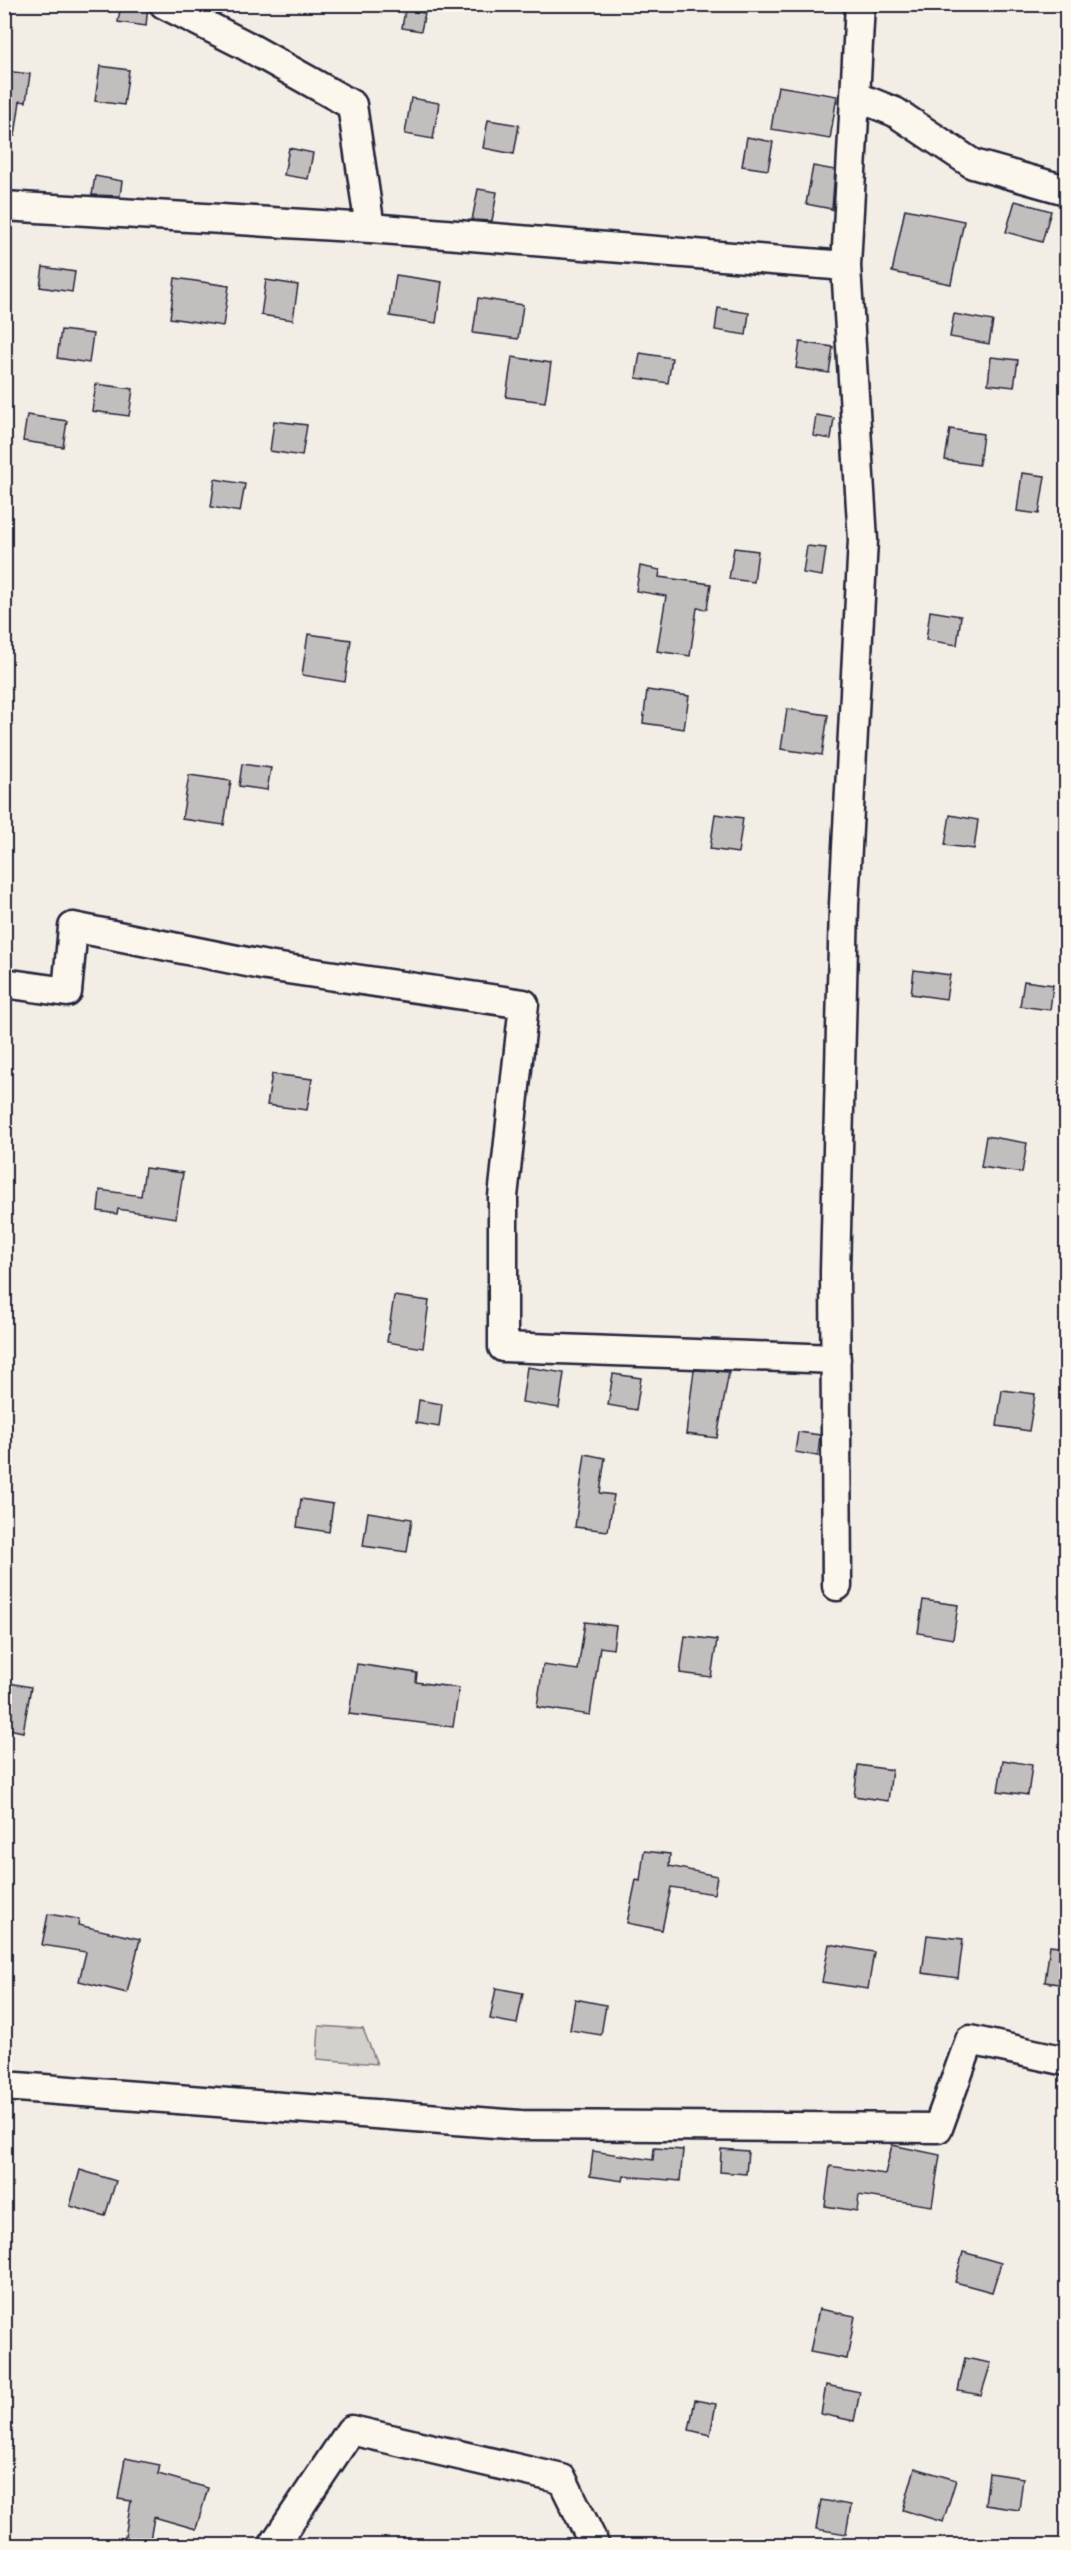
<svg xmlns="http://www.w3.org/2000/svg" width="1071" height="2550" viewBox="0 0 1071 2550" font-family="'Balsamiq Sans',sans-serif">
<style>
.green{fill:#d4d1cc;stroke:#7b7a84;stroke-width:1.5}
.building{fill:#c2bebe;stroke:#22223b;stroke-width:1.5}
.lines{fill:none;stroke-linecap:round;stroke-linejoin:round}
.minor-casing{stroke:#22223b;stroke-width:33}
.minor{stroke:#fbf7ec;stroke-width:28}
</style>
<rect width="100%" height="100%" fill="#f2eee5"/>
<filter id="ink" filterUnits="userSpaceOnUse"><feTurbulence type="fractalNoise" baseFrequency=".0167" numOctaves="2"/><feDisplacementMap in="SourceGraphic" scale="12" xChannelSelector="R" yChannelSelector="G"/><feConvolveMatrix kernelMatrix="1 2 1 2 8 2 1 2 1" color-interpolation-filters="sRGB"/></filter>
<g filter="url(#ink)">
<path class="green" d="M319,2026l44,3 14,35 -60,-5z"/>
<path class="building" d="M121,4h27l-2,22 -28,-4z
M405,10l20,3 -4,18 -19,-3z
M100,66l29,4 -5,35 -29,-4z
M4,71l26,3 -4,28 -6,-1 -5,35 -11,-1z
M778,86l59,10 -7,43 -59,-10z
M411,98l28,5 -6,36 -28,-5z
M488,120l31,5 -5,29 -31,-6z
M747,137l26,5 -5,28 -26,-4z
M289,148l24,5 -5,26 -24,-4z
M813,166l22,4 -3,39 -26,-5z
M95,176l27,5 -2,15 -28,-1z
M478,189l19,3 -5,29 -20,-1z
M1015,201l36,10 -9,31 -36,-10z
M905,209l59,12 -13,63 -59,-12z
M43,267l32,5 -3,20 -32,-5z
M396,275l46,7 -6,41 -46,-7z
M175,278l54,8 -6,40 -53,-8z
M266,280l32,5 -5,35 -32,-5z
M478,298l45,7 -5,34 -45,-6z
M718,308l31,5 -3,22 -31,-5z
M954,314l39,7 -4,23 -39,-7z
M61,330l32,4 -4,29 -32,-5z
M800,342l33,5 -4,26 -33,-5z
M640,353l32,5 -4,25 -32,-5z
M512,357l39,6 -6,39 -39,-5z
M991,357l27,3 -4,27 -26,-3z
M96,384l37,5 -4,27 -37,-5z
M27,415l40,6 -4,26 -40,-6z
M816,415l18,3 -3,21 -18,-3z
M274,421l33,4 -5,31 -32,-5z
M950,429l33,5 -4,31 -34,-5z
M1022,473l23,3 -6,38 -22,-3z
M215,479l30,5 -5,28 -29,-5z
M807,546l19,2 -4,28 -19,-3z
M734,548l24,3 -4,31 -25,-3z
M640,566l20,4 -1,7 52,7 -4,25 -10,-1 -7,48 -33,-5 9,-55 -30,-5z
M930,611l31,5 -4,29 -31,-5z
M308,634l43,6 -6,42 -43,-7z
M647,690l42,6 -5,33 -41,-6z
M787,709l41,6 -6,40 -41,-6z
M242,764l29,4 -4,22 -28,-4z
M189,775l42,6 -7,44 -42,-6z
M715,814l28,4 -5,35 -28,-4z
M950,815l28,5 -4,29 -29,-4z
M914,970l36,5 -4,24 -35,-5z
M1024,981l29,4 -3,25 -30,-4z
M272,1074l40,5 -5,31 -40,-5z
M986,1136l41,7 -5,30 -41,-6z
M145,1168l38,5 -7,45 -58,-9 -1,5 -19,-3 2,-21 41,6z
M394,1296l35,5 -6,47 -36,-6z
M527,1367l37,6 -5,35 -37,-6z
M694,1370l35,2 -12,66 -31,-4z
M613,1374l28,4 -5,32 -28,-5z
M1002,1390l33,4 -6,37 -32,-5z
M419,1400l23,4 -3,23 -23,-4z
M798,1432l22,3 -2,21 -23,-4z
M585,1454l20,4 -5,35 14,2 -6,36 -33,-4z
M301,1499l32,5 -4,28 -32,-5z
M368,1512l44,7 -5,33 -44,-6z
M923,1600l35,5 -5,34 -35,-6z
M585,1622l31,4 -3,23 -13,-2 -10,68 -53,-8 6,-42 35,5z
M685,1636l32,4 -6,37 -31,-4z
M357,1664l60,9 -1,9 43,6 -6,39 -104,-13z
M4,1682l27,5 -8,45 -19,-4z
M1003,1760l29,5 -4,30 -30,-4z
M858,1765l34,5 -4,31 -34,-5z
M644,1851l26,3 -1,12 48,10 -3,18 -43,-7 -9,43 -35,-7 9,-43 4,1z
M48,1914l31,5 -1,6 62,14 -13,54 -48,-12 7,-29 -44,-7z
M927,1935l36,4 -5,39 -36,-5z
M829,1944l45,8 -6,37 -46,-7z
M1050,1945l16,2v38l-21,-3z
M496,1988l27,5 -6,31 -27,-5z
M575,1999l31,6 -5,30 -31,-5z
M892,2145l48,10 -8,51 -73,-11 -2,16 -32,-5 5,-40 55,8z
M654,2148l29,2 -3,31 -56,-5 -1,5 -33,-5 3,-25 60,9z
M721,2149l27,2 -2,23 -26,-2z
M80,2170l36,11 -11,35 -35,-10z
M963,2252l38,11 -9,29 -37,-10z
M819,2309l36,7 -8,43 -37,-7z
M965,2358l26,5 -10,32 -23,-4z
M826,2385l34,7 -6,29 -33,-7z
M695,2400l21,4 -6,31 -21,-5z
M125,2458l35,7 -2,9 50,14 -12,41 -42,-12 -5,29 -25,-3 7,-42 -13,-2z
M915,2468l41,12 -13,42 -40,-12z
M989,2473l34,5 -4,32 -34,-5z
M821,2500l30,5 -5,29 -30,-5z"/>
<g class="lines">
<g class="minor-casing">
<path id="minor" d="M164,4l79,40 109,61 18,123
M855,96l40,16 78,52 93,26
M4,206l366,22 476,38 14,-262
M4,983l63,9 6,-65 194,39 257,38 -21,193v150l333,12
M837,1586l-2,-314 9,-367 19,-365 -17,-274
M4,2086l516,39 418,3 32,-88 96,21
M273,2546l78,-116 211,49 33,67"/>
</g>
<use href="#minor" class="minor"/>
</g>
</g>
<rect width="1071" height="2550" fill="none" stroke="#fbf7ec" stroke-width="24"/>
<rect x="12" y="12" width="1047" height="2526" fill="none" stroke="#22223b" stroke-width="2" filter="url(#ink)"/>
</svg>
